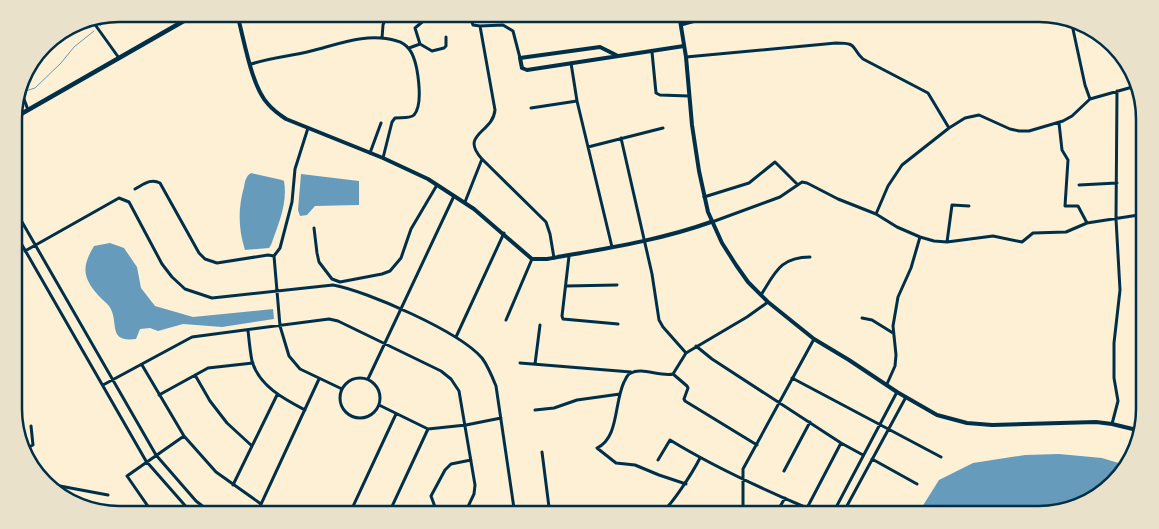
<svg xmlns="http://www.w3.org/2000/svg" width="1159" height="529" viewBox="0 0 1159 529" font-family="'Varela Round',sans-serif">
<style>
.water{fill:#669bbc}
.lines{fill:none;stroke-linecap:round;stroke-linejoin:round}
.stream{stroke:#669bbc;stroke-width:1}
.minor{stroke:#003049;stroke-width:3}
.tertiary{stroke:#003049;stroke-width:4}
.secondary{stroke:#003049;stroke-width:4}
.primary{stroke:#003049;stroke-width:4.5}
.rim{fill:none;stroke:#003049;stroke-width:2.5}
</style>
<rect width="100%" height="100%" fill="#fdf0d5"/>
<path class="water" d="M251,173l31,7 2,1c4,22 -6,44 -13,64l-2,3 -24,2c-7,-22 -7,-42 -1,-63 1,-6 2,-11 7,-14z
M301,174l58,7v24l-44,1 -8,9 -7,1 -2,-6z
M110,243l14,5 13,19 4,21 14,18 38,11 80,-8 1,10 -52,8 -39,-3 -25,7 -8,-3 -10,1 -4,10c-30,4 -16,-18 -27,-33 -3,-4 -8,-7 -11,-11 -16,-18 -16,-29 -4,-49z
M1059,454l43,4 23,7c-6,7 -20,28 -27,33 -21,12 -50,10 -72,17h-109l22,-35 34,-17 52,-8z"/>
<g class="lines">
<path class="stream" d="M100,26l11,-11
M19,93l16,-5 26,-25 13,-16 20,-16"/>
<path class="minor" d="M469,14l4,11 7,1 15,84c-2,23 -36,24 -13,49l64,63 4,12 4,24
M91,19l28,39
M1071,20l14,65 5,14
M681,25l40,-11
M480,26l23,-1 10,6 7,27
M382,38l1,-13 4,-11
M420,44l12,7 12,-3 2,-2v-9
M409,48l11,-4 -5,-16 12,-10
M652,52l4,41 4,2 29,1
M686,57l150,-14c23,0 14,4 27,16l65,34 21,35
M571,63l6,38 35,146
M251,64c20,-6 40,-8 60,-13 28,-7 56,-19 86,-10 4,1 9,4 12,8 9,11 15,55 5,66 -4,4 -14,2 -19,3l-3,4 -9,36
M20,88l8,22
M531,108l46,-7
M1059,123l3,27 6,10 -3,46h13l9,17
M621,138l31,136 7,46 4,7 23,26
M588,147l75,-19
M370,153l11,-30
M1079,185l38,-2
M135,189c9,-5 16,-11 25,-6l39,70 6,6 12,4 51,-8 6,1 6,70 9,30 11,13 42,20
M704,197l45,-14 26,-21 22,22
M465,202l17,-43
M14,208l142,247 40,46 18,14
M876,214l12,-28 14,-21 47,-37 16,-10 14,-3 31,14 9,2h10l34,-10 9,-5 18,-17 46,-13
M712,222l68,-25 22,-15 5,1 31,16 38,15 21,13 23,10 14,4 13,1 46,-6 29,6 11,-9 33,-1 21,-9 58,-9
M314,228l3,25 2,9 13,17 8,3 42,-8 8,-3 11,-13 10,-29 26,-44
M14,231l132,230 43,49 7,5
M947,242l5,-37 17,1
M25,251l94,-53 10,4 33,62 10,13 13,12 27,9 121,-13c34,6 127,47 149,73 6,8 10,18 14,28l19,129
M274,256l6,-8 12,-46 3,-33 13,-41
M569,256l-7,60 1,3 55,5
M566,286l51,-1
M761,295c14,-22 19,-38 49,-38
M862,318l10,2 21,13
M506,320l26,-61
M248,330c1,10 2,21 4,31 7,25 32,38 53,49
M456,337l48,-104
M696,346l16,13 129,84 22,12
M520,363l111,9
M535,364l5,-39
M142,365l42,71 32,36 45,32
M673,374l14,12 1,2 -4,11 1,2 72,44
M195,375l15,26 17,22 25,23
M340 398a20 20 0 1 1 40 0a20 20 0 1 1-40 0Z
M792,378l149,79
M368,379l86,-183
M887,384l8,-18 1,-11 -3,-29 5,-29 13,-29 9,-31
M103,385l89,-48 137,-18 9,2 103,50 10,8 8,12 16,94 -1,9 -10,21
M159,395l49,-27 45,-5
M379,405l49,24 38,-4 35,-7
M535,410l19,-2 23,-8 43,-6
M1112,424l6,-23 -4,-23v-35l6,-53 -4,-71 1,-128
M25,449l8,-4 -2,-19
M542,452l8,63
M872,459l45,25
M658,460l12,-20c44,27 90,48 137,68l34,-65
M784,471l26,-49
M49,484l59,11
M686,484l-27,-9 -24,-10 -19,-2 -19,-15c22,-10 17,-45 27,-66 2,-3 3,-8 7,-9 10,-6 30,4 42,1l13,-21 61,-36 21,-15
M233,485l44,-90
M515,511l36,-1
M816,514l3,1
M154,515l-27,-39 57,-40
M256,515l63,-136
M349,515l47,-101
M388,515l40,-86
M455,515l-20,-8 -4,-11 14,-26 6,-6 20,-4
M643,515c5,-1 12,1 16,-1 11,-5 35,-44 41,-56
M743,515v-46l71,-130
M775,515l10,-17
M832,515l65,-123
M842,515l64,-118"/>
<path class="tertiary" d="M237,14c7,24 14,72 31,90 5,6 12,11 18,15l97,39 45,21 46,30 58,50h15c55,-10 111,-18 164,-37
M618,56l-18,-9 -80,11 2,10 5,2 157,-24"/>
<path class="secondary" d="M679,14l7,43 6,68 7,46 9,41 14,31 14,22 12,17 20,20 46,37 35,21 48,32 40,23 30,8 25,2 104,-3 16,2 29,7"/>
<path class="primary" d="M14,118l182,-104"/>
</g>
<path d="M0 0H1159V529H0ZM119 22H1039A97 97 0 0 1 1136 119V409A97 97 0 0 1 1039 506H119A97 97 0 0 1 22 409V119A97 97 0 0 1 119 22Z" fill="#e9e1ca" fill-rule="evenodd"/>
<path class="rim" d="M119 22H1039A97 97 0 0 1 1136 119V409A97 97 0 0 1 1039 506H119A97 97 0 0 1 22 409V119A97 97 0 0 1 119 22Z"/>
</svg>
